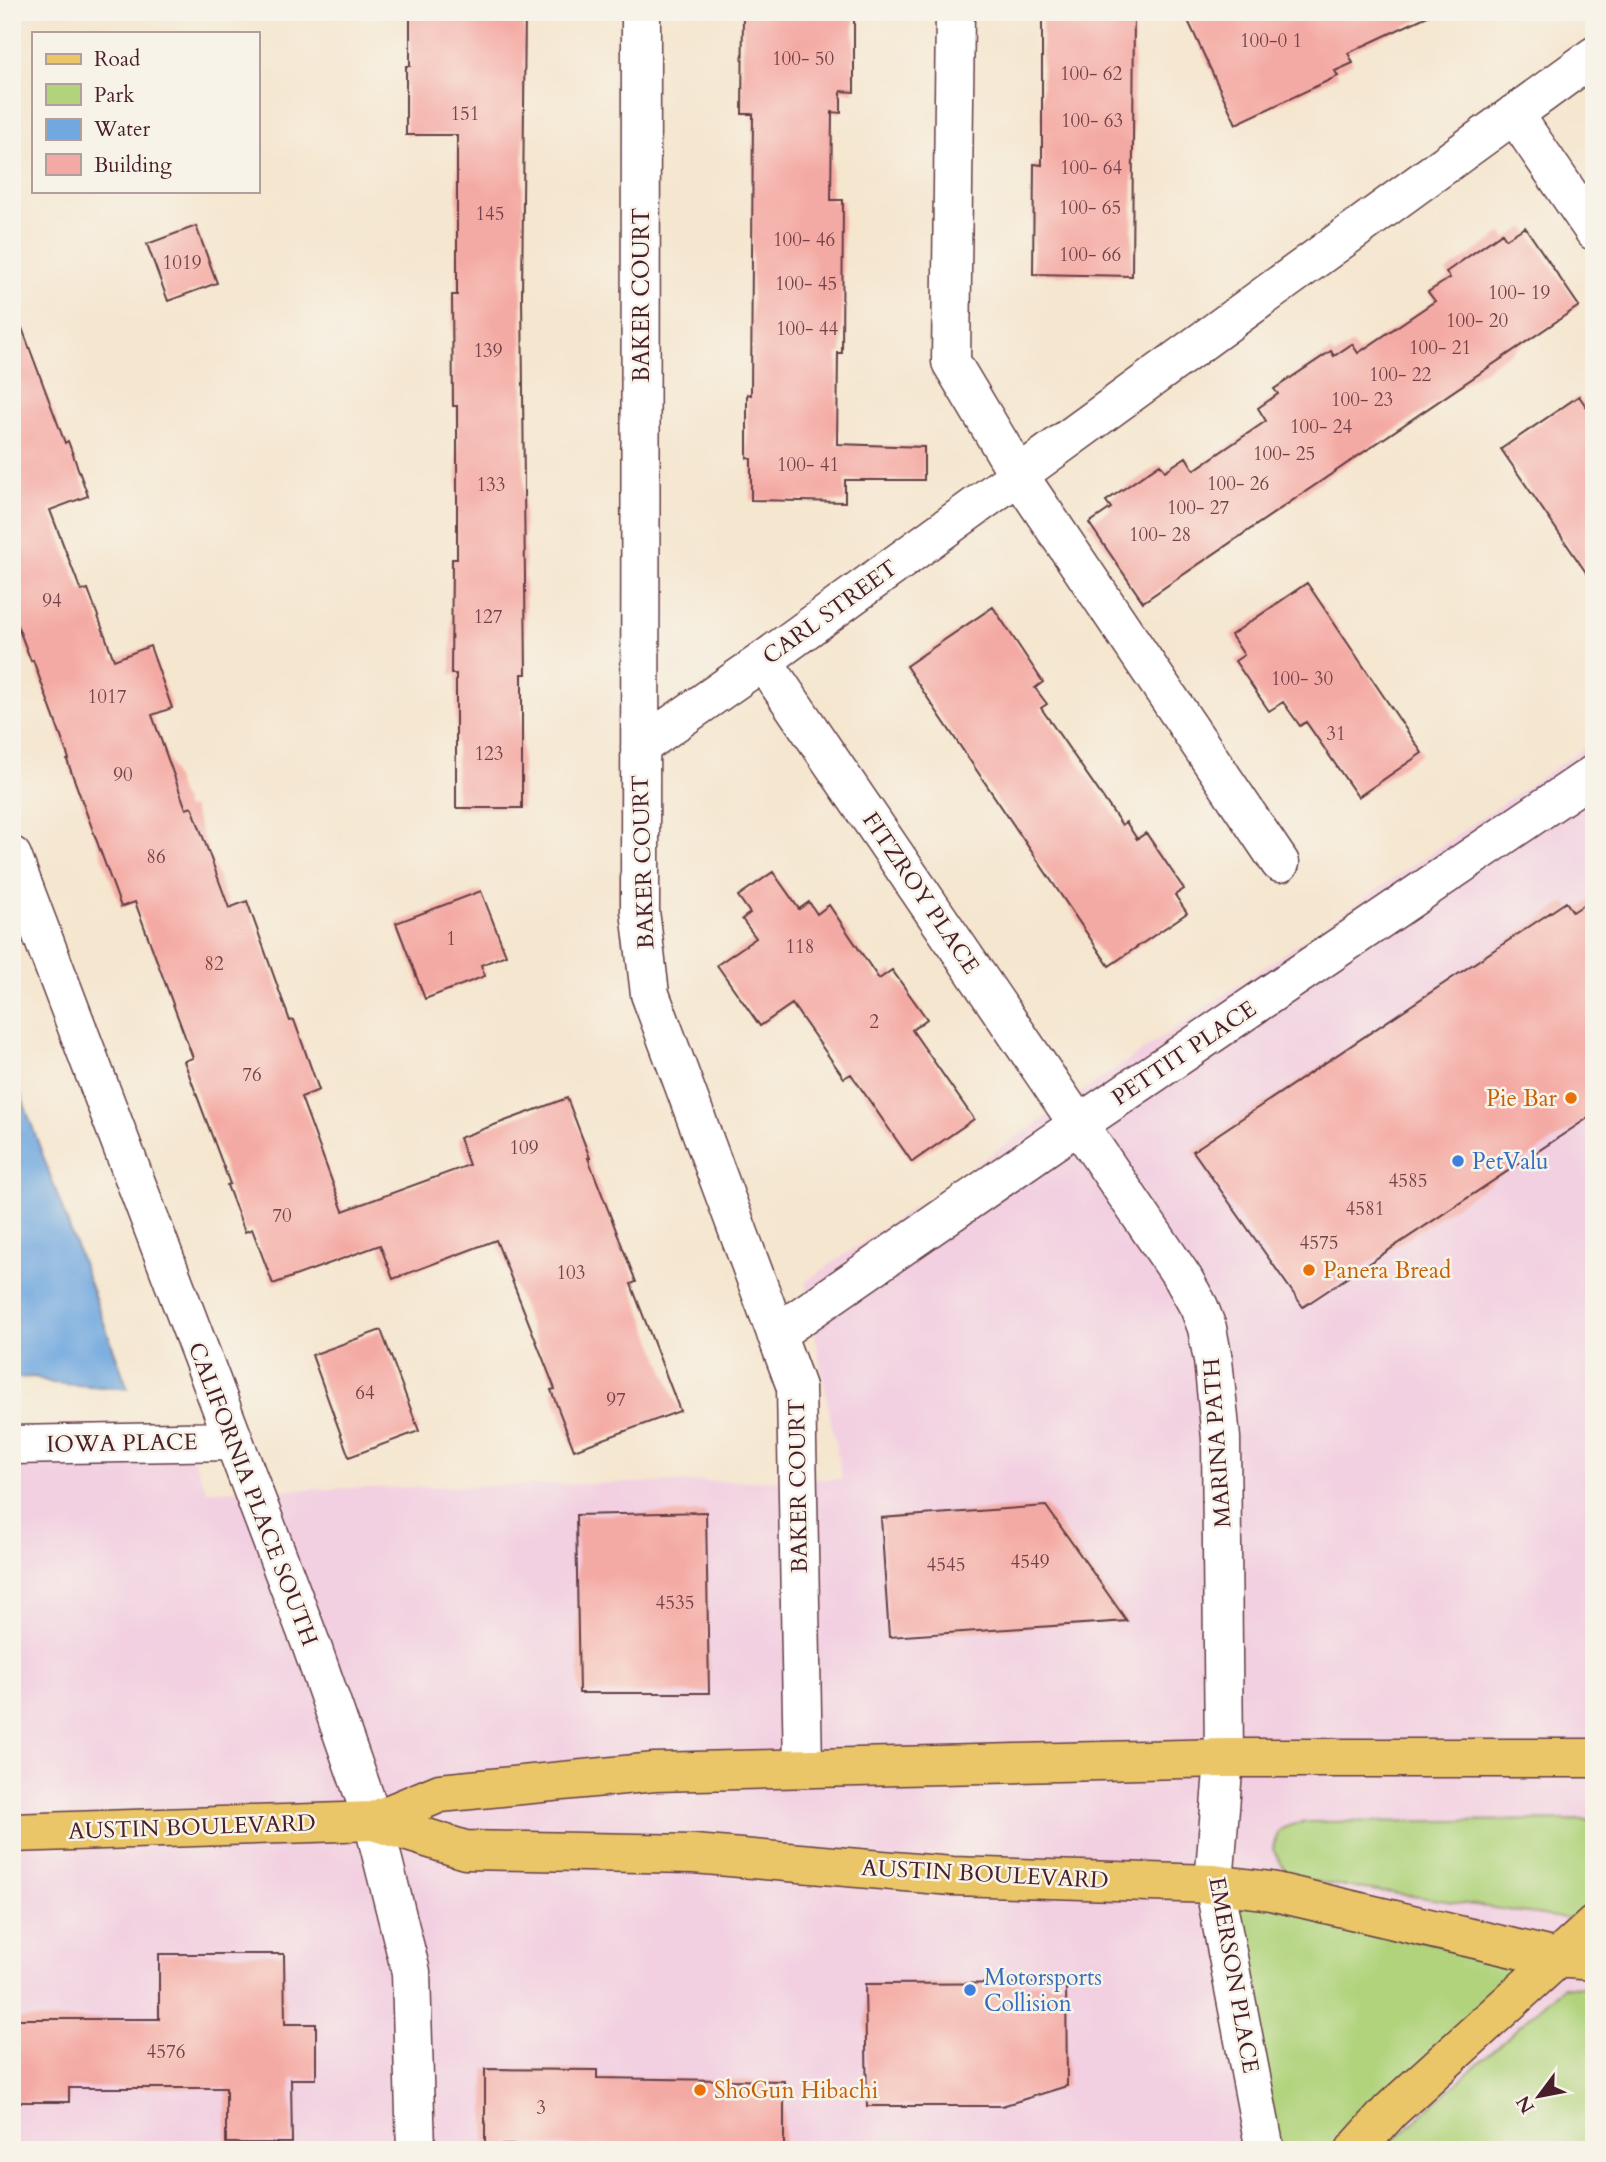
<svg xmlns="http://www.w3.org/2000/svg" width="1606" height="2162" viewBox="0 0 1606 2162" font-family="Cardo,serif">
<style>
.built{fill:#f2cfe1}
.green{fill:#b0d37c;stroke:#7d7954;stroke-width:2}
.water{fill:#71a8df;stroke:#5e6485;stroke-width:2}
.building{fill:#f4aaa4}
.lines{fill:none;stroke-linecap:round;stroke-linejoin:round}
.minor-casing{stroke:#643d44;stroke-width:41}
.major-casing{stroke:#643d44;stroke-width:41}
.minor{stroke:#fff;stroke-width:38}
.major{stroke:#eac669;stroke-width:38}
.food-dot{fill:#e8710a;stroke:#f7f3e8;stroke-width:2.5}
.shop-dot{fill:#3f7fe0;stroke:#f7f3e8;stroke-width:2.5}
.labels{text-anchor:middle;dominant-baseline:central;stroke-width:5;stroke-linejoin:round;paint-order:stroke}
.number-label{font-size:19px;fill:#744249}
.street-label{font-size:23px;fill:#4a1f2b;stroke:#f7f3e8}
.food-label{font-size:23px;fill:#c56008;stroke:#f7f3e8;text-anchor:start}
.shop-label{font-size:23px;fill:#366cbe;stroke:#f7f3e8;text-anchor:start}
</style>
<rect width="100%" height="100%" fill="#f7f3e8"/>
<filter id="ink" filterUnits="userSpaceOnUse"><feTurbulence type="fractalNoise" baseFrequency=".0143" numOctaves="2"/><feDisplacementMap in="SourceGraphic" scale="14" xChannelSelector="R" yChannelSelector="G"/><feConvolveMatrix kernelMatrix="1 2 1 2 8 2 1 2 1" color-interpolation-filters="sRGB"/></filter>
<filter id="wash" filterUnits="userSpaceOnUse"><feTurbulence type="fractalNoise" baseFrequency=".00686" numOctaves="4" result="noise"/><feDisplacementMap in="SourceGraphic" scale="28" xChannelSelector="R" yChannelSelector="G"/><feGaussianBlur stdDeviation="1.57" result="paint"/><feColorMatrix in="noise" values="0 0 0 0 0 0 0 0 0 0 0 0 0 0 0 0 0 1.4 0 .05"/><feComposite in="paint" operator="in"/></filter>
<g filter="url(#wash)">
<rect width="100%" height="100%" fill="#f5e6cf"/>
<path class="built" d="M1594,741v1409h-1582v-692l181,-1 14,34 635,-12 -37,-197z"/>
<path class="green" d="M1594,1820v84l-18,16 -273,-40 -15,-5 -15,-26c4,-23 12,-23 33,-27z
M1233,1897l300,69 -196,184h-58z
M1564,1986l30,2v157l-16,5h-195z"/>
<path class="water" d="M12,1071l116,318 -76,-6 -17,-6 -23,1z"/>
<g id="blocks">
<path class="building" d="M410,12h115l-3,284 4,378h-4v134h-66v-134h-5l1,-115h5v-153h-4l-1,-111h5v-160h-51v-69h4z
M743,12h111v80l-13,-1v22l-9,-1 -1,88h12l-1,153h-4l-1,91 87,3v33h-79v22l-94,-2v-41l-4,-1v-64l4,1 2,-281h-11z
M1042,12h92l-2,264 -99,-2 1,-110 8,1z
M1184,12h252l-88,41 5,10 -18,8 3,5 -102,48z
M196,226l21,57 -49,18 -21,-57z
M1525,227l54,79 -436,296 -54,-79 22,-15 -5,-7 54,-37 5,7 21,-14 8,13 72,-49 -8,-13 20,-14 -4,-5 57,-38 3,5 18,-12 6,9 77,-52 -7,-9 22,-14 -4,-6 56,-39 4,6z
M16,312l49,131 3,-2 20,55 -38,14 31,81 7,-2 26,71 36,-14 22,62 -20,7 34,94 6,-2 37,101 18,-7 43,120 4,-1 25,70 -18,7 42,114 126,-46 -10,-27 108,-40 23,60h-2l48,124 -5,2 49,127 -106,39 -23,-60 4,-1 -59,-149 -103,39 -13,-34 -107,39 -21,-55 -7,3 -18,-47 3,-1 -46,-123 9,-3 -58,-156 -14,5 -54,-147 2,-1 -36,-99 -2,1 -19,-50v-298z
M1579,396l15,22v166l-93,-135z
M1307,583l115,170 -64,44 -52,-75 -6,4 -17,-24 -14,9 -34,-50 9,-6 -13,-20z
M993,607l50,75 -8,6 12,16 -6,4 81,117 4,-3 11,17 9,-6 38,56 -9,6 12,18 -78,53 -203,-300z
M773,872l26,37 10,-7 8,12 12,-9 50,74 13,-9 35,49 -15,11 62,89 -62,43 -61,-88 -7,4 -52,-74 -32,22 -43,-61 39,-27 -14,-19 8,-6 -12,-17z
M481,891l25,64 -25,10 4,11 -60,23 -29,-76z
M1594,898v216l-291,193 -110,-156 373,-249 7,10z
M381,1330l38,101 -70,26 -37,-102z
M1046,1506l81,115 -238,16 -8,-119z
M706,1512l3,181h-130l-3,-178z
M159,1954h125l1,70h31v55h-25l1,64h-66v-55h-157v14h-53v-83h143z
M1066,1983l1,103 -65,20h-135l-2,-122z
M485,2069l112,1v8l187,3v69h-174v-4l-125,-1z"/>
</g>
</g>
<g filter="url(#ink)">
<use href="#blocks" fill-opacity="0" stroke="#643d44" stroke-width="2"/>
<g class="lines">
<g class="minor-casing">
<path id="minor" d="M641,12l-1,899 10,83 146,393 7,381
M955,12l-4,350 67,112 262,389
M1514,114l80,117
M763,661l420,617 16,29 8,21 6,32 8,78 3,320 -10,126 51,266
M640,747l123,-86 831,-605
M12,856l299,788 62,177 38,151 5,178
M776,1334l303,-210 515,-350
M12,1445l221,-4"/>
</g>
<g class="major-casing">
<path id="major" d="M373,1821l67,-28 215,-21 569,-14h370
M12,1833l361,-12 92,29 229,4 258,22 262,8 57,7 285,67 38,3
M1355,2150l35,-39 204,-186"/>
</g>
<use href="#minor" class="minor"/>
<use href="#major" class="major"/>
</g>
</g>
<g class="food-dot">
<circle cx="1571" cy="1098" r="7"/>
<circle cx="1309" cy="1270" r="7"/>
<circle cx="700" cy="2090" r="7"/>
</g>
<g class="shop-dot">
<circle cx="1458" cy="1161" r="7"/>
<circle cx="970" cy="1990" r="7"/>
</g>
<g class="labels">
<g class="number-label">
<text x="1271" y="41">100-0 1</text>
<text x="803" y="59">100- 50</text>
<text x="1091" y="74">100- 62</text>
<text x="465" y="114">151</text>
<text x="1092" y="121">100- 63</text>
<text x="1091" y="168">100- 64</text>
<text x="1090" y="208">100- 65</text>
<text x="490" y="214">145</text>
<text x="804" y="240">100- 46</text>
<text x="1090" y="255">100- 66</text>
<text x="182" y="263">1019</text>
<text x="806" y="284">100- 45</text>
<text x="1519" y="293">100- 19</text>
<text x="1477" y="321">100- 20</text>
<text x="807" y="329">100- 44</text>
<text x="1440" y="348">100- 21</text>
<text x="488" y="351">139</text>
<text x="1400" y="375">100- 22</text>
<text x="1362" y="400">100- 23</text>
<text x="1321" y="427">100- 24</text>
<text x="1284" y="454">100- 25</text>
<text x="808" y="465">100- 41</text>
<text x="1238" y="484">100- 26</text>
<text x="491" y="485">133</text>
<text x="1198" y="508">100- 27</text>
<text x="1160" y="535">100- 28</text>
<text x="52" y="601">94</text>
<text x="488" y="617">127</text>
<text x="1302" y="679">100- 30</text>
<text x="107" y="697">1017</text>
<text x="1336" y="734">31</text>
<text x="489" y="754">123</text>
<text x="123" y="775">90</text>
<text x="156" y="857">86</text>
<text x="451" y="939">1</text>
<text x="800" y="947">118</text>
<text x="214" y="964">82</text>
<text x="874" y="1022">2</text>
<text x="252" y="1075">76</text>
<text x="524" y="1148">109</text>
<text x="1408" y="1181">4585</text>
<text x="1365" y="1209">4581</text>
<text x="282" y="1216">70</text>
<text x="1319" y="1243">4575</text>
<text x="571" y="1273">103</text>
<text x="365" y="1393">64</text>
<text x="616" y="1400">97</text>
<text x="1030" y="1562">4549</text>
<text x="946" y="1565">4545</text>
<text x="675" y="1603">4535</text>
<text x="166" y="2052">4576</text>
<text x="541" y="2108">3</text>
</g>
<g class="street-label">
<text transform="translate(641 295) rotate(-90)">BAKER COURT</text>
<text transform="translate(830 612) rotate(-36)">CARL STREET</text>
<text transform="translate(643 862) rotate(-92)">BAKER COURT</text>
<text transform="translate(921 893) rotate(56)">FITZROY PLACE</text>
<text transform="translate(1184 1053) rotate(-34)">PETTIT PLACE</text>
<text transform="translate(122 1443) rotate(-1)">IOWA PLACE</text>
<text transform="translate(1217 1443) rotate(-94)">MARINA PATH</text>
<text transform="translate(798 1486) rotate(-91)">BAKER COURT</text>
<text transform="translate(253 1494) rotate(69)">CALIFORNIA PLACE SOUTH</text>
<text transform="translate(192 1827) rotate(-2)">AUSTIN BOULEVARD</text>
<text transform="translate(985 1874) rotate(3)">AUSTIN BOULEVARD</text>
<text transform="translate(1234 1975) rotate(80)">EMERSON PLACE</text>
</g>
<g class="food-label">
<text x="1557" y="1098" text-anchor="end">Pie Bar</text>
<text x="1323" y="1270">Panera Bread</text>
<text x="714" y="2090">ShoGun Hibachi</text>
</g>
<g class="shop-label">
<text x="1472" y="1161">PetValu</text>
<text x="984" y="1977">Motorsports<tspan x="984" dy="26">Collision</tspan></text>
</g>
</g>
<rect width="1606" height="2162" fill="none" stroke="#f7f3e8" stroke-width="42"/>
<rect x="32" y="32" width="228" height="161" fill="#f7f3e8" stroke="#b29e9c" stroke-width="2"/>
<rect x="46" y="54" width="35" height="10" fill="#eac669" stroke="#b29e9c" stroke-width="2"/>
<text x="94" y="66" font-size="21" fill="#4a1f2b">Road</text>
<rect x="46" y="84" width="35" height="21" fill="#b0d37c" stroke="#b29e9c" stroke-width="2"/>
<text x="94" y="102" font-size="21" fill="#4a1f2b">Park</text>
<rect x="46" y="119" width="35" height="21" fill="#71a8df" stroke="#b29e9c" stroke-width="2"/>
<text x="94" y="136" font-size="21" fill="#4a1f2b">Water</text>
<rect x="46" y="154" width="35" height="21" fill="#f4aaa4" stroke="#b29e9c" stroke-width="2"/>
<text x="94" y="172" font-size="21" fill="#4a1f2b">Building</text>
<g transform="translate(1539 2096) rotate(238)" stroke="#f7f3e8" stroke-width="5" paint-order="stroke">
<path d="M0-5L12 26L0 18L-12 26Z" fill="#4a1f2b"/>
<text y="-10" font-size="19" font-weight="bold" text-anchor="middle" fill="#4a1f2b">N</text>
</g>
</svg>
